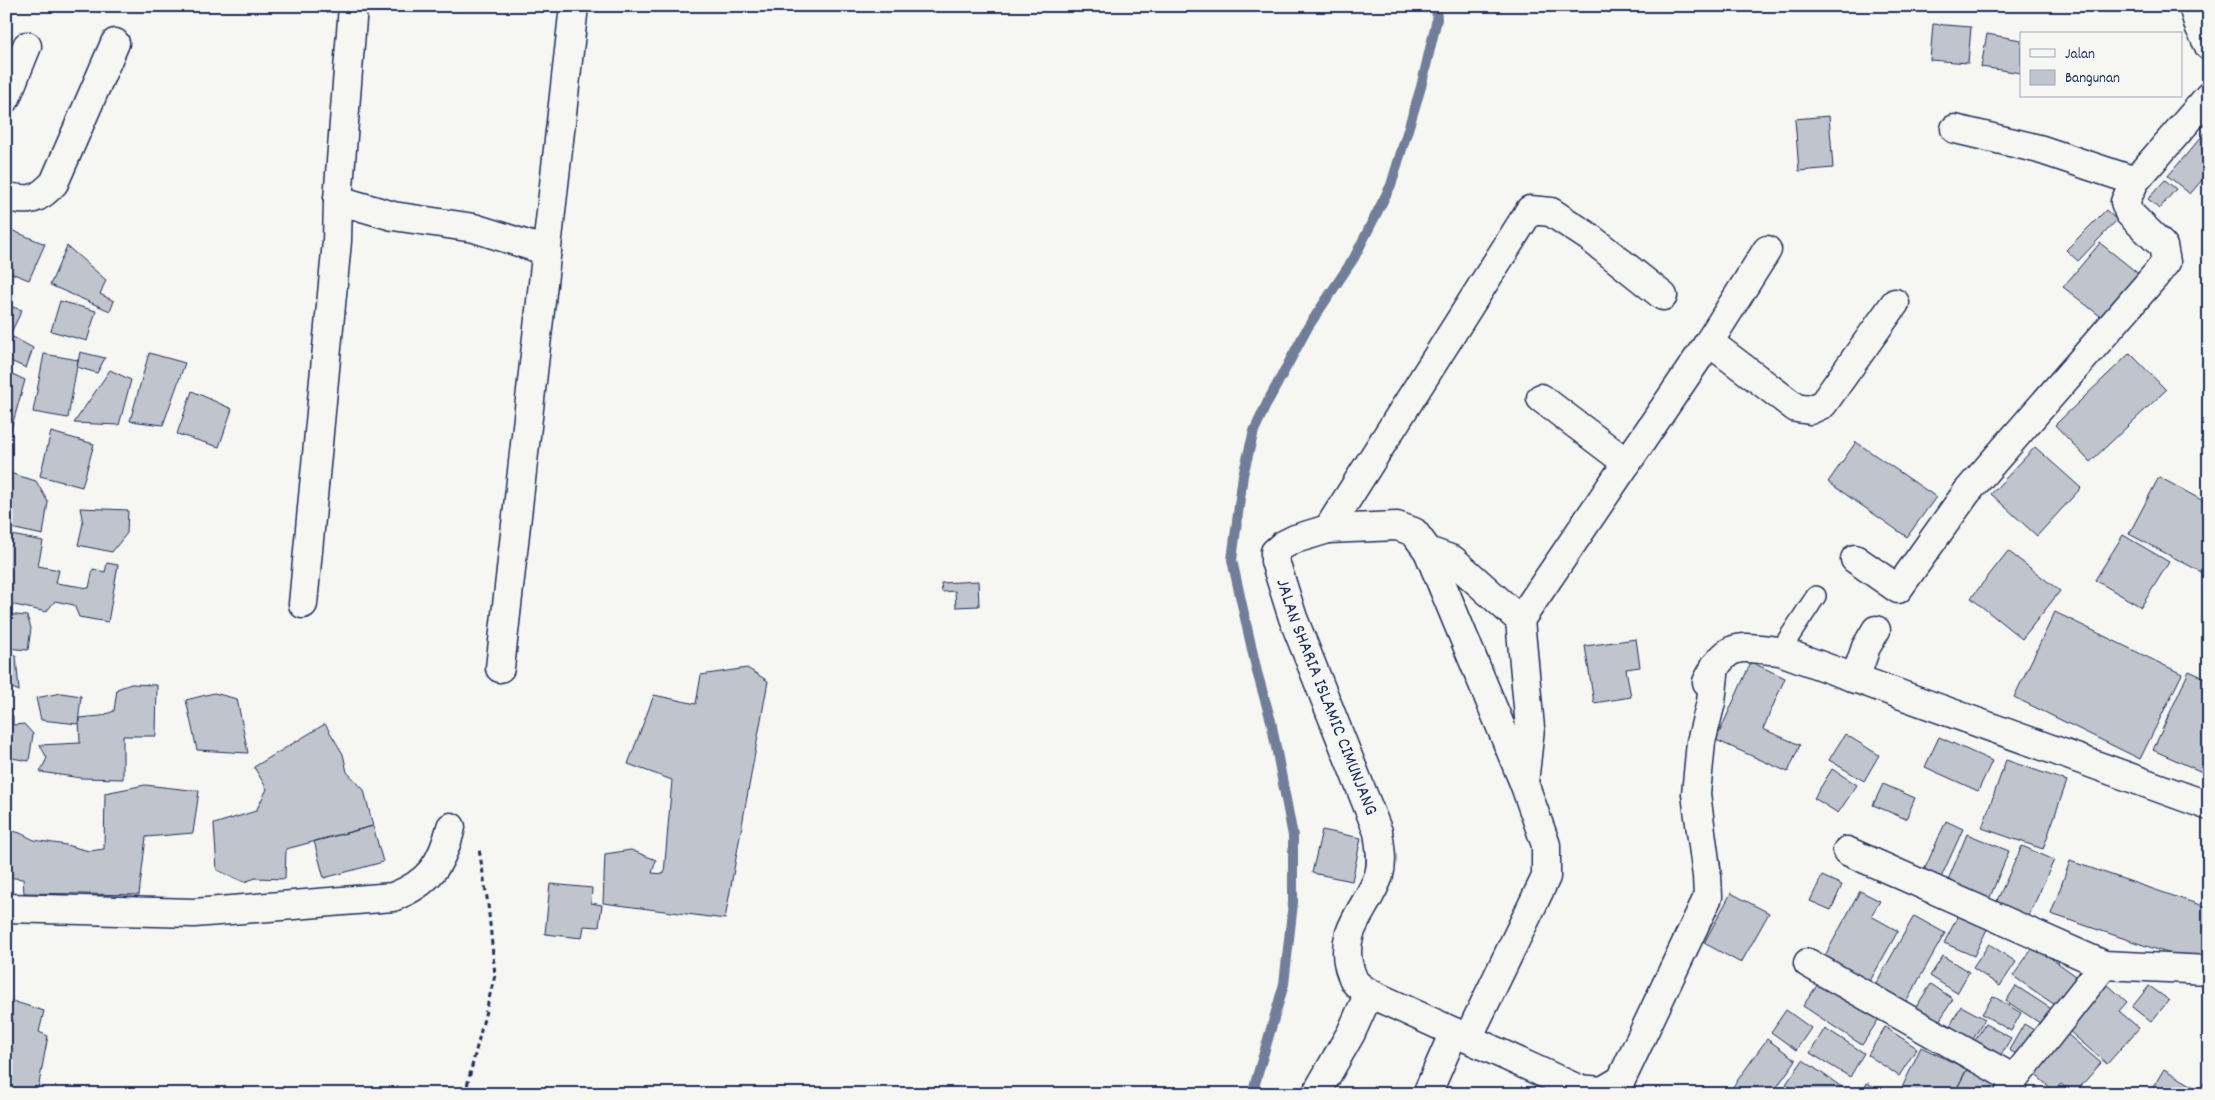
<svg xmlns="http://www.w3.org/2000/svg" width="2215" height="1100" viewBox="0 0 2215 1100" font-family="Dekko,sans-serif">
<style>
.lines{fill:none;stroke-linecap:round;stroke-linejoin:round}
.stream{stroke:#717e99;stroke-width:10}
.building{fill:#c0c4cd;stroke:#1b2f5e}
.service-casing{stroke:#1b2f5e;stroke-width:22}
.minor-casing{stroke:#1b2f5e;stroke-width:31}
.path{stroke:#1b2f5e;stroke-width:3;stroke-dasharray:5 4;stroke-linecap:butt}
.service{stroke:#f6f6f2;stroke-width:19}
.minor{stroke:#f6f6f2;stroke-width:28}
.labels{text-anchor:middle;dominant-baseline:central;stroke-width:4.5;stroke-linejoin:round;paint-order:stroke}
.street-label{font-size:19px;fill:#1b2f5e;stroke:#f6f6f2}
</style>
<rect width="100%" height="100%" fill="#f6f6f2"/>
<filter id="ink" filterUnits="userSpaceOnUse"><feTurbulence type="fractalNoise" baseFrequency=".02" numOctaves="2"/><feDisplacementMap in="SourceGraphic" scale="10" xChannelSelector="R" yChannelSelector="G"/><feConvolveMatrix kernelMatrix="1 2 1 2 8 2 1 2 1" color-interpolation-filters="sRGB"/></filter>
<g filter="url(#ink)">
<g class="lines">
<path class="stream" d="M1252,1094l32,-110 9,-81v-67l-22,-115 -14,-49 -25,-112 11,-85 11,-44 14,-30 40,-74 46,-69 37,-73 30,-98 16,-68 -1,-13"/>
</g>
<path class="building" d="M1933,24l38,3 -3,36 -38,-3z
M1987,34l34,6v33l-40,-6z
M1829,116l4,52 -34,3 -4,-52z
M2209,128v44l-19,22 -22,-18z
M2165,180l11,9 -17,20 -11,-10z
M2106,210l11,10 -39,41 -12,-11z
M6,228l39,16 -16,36 -23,-9z
M2100,243l40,32 -36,44 -41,-32z
M67,246l39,34 -6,14 14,7 -4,10 -60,-26z
M60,301l36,10 -9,30 -36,-10z
M6,305l16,5 -16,33z
M13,337l20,11 -7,20 -20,-9v-7z
M80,352l25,6 -8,15 -20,-6z
M149,353l36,10 -22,62 -33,-4z
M2130,353l36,37 -76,72 -35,-37z
M44,354l34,6 -10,58 -35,-6z
M110,370l21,10 -12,45 -45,-2z
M6,371l19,9 -15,53 -4,-2z
M192,391l40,18 -13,38 -42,-13z
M2209,424v22l-9,-4z
M51,432l43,12 -12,43 -42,-11z
M1856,442l80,55 -29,40 -79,-55z
M2035,447l46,41 -44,48 -46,-42z
M6,472l30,9 12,21 -5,33 -37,-8z
M2159,477l50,27v72l-80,-42z
M80,508l48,2 -1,23 -15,19 -34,-7 5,-22z
M6,534l37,7 -5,25 21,4 -3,13 33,5 4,-19 12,3 2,-9 11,2 -10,57 -29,-5 -5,-12 -19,-4 -9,11 -40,-9z
M2123,535l46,27 -28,45 -46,-27z
M2008,551l52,40 -38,48 -51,-41z
M978,581l1,25 -23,1 -1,-16 -13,1 -1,-9z
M2055,612l127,62 -42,85 -126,-62z
M6,614l21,2 4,12 -3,22 -22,-2z
M1636,639l4,28 -14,2 5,28 -37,6 -9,-57z
M6,652l10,4 3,35 -13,-6z
M1751,662l34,16 -22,51 37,16 -12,27 -72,-32z
M747,668l21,13 -43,238 -122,-16 2,-49 26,-4 25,10 -4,13 12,1 8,-94 -44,-16 26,-69 42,9 5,-29z
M2189,671l20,9v77l-7,15 -49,-22z
M131,684l26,1 -1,51h-33v43l-42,-1 -41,-6 7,-14 -7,-13 40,-2 -1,-25 22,-2 13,-5 3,-22z
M61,693l20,3 -3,28 -37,-4 -5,-22z
M214,693l23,6 11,54 -51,-3 -11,-50z
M6,716h7v9l11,-1 9,10 -4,27 -23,-4z
M325,724l18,30 4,18 17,18 9,36 -87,23 -1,30 -29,-1 -12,4 -27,-12 -3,-46 42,-13 11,-22 -13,-22z
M1845,734l34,21 -15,26 -35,-21z
M1939,737l53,24 -14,30 -53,-24z
M2006,760l61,21 -24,68 -61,-21z
M1832,769l25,16 -19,28 -24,-15z
M1883,784l32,14 -9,21 -33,-14z
M145,785l54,6 -6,42 -47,4 -7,58 -115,-2 -1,-14 -17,-2v-48l14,4 14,7 32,5 23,6 15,-2 1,-56z
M1946,821l17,8 -24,53 -17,-7z
M373,826l10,36 -59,16 -10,-37z
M1322,830l39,8 -9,43 -40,-8z
M1967,834l42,17 -21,51 -42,-17z
M2022,846l32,14 -27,60 -32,-15z
M2070,861l139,47v50l-3,8 -155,-52z
M1822,876l20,9 -11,25 -21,-9z
M550,884l42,4 -1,15 11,2 -3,22 -15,-1 -2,12 -37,-4z
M1860,891l20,10 -9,15 27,15 -32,57 -45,-25z
M1731,893l38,20 -28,50 -37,-20z
M1960,912l29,13 -15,31 -30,-13z
M1914,916l31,17 -40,71 -31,-17z
M1989,944l27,18 -16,24 -27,-18z
M2034,946l42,30 -21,29 -42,-29z
M1943,956l26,16 -12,21 -27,-17z
M1822,978l58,39 -18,28 -59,-39z
M1931,984l22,15 -18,29 -23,-15z
M2107,984l20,18 -8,9 20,17 -32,36 -39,-34z
M2016,986l37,24 -10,15 -37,-24z
M2149,986l20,14 -18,22 -19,-15z
M1993,996l28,17 -10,18 -29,-17z
M6,999l38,12 -5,21 9,4 -10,53h-32z
M1961,1006l24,13 -16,27 -23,-13z
M1786,1010l25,18 -15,22 -25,-18z
M1985,1024l26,14 -15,25 -26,-14z
M2024,1024l15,9 -15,25 -15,-8z
M1885,1027l32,21 -18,28 -31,-21z
M1825,1028l39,25 -14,24 -40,-24z
M2066,1033l35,30 -27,31 -13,-10 -7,7 -23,-20z
M1767,1039l29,21 -24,34h-32l-8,-6z
M1921,1047l46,22 -13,25h-55z
M1803,1060l43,30 -3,4h-43l-14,-10z
M1967,1069l38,18 -3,7h-48z
M2164,1069l32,19 -3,6h-44z
M2209,1074v20h-11z
M1867,1083l19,11h-24z
M2035,1088l12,6h-14z"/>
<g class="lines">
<g class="service-casing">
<path id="service" d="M1780,651l36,-55"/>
</g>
<g class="minor-casing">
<g id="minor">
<path d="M2193,6l6,20 10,20"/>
<path d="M6,98l21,-52"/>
<path d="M1955,129l84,20 96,32"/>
<path d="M6,197c25,4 29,5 48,-14l61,-140"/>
<path d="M338,200l15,-194"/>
<path d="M1709,342l87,66 14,2 13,-6 72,-101"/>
<path d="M1541,398l86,65"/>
<path d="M1328,529l202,-319 21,2 38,25 74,59"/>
<path d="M1428,551l96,232 22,62v32l-78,161"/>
<path d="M1855,559l43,30 69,-97 188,-216 11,-14 -3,-16 -34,-33 -4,-11 10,-21 74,-85"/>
<path d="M303,604l34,-363 1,-41 55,16 81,12 73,23"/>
<path d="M1520,620l189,-278 58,-92"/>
<path d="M500,668l74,-662"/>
<path d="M1855,679l11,-32 10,-17"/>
<path d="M1707,682c21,-42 31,-35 73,-31l429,155"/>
<path id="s1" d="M1524,783l6,-55 -10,-108 -67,-60 -25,-9 -14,-19 -17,-6 -69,3 -33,10 -12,6 -8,7v9l18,57 85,214c2,14 5,29 1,43 -11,33 -40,54 -30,92 5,16 6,17 20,26l209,96 24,2 19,-11 87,-183 -1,-21 -11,-82 5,-52 10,-40 4,-36"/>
<path d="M1847,851l257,114 105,5"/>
<path d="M6,908l188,5 199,-16c36,-14 49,-33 58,-70"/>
<path d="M1808,963l206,116"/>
<path d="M1316,1094l35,-61 18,-40"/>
<path d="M1427,1094l27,-62"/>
<path d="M2009,1094l5,-15 90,-114"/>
</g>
</g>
<path class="path" d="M465,1094l30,-119 -7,-71 -9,-55"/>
<use href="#service" class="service"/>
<use href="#minor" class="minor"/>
</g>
</g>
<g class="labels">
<g class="street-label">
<text stroke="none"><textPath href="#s1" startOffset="604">JALAN SHARIA ISLAMIC CIMUNJANG</textPath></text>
</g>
</g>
<rect width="2215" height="1100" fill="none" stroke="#f6f6f2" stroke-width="25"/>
<rect x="12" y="12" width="2190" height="1075" fill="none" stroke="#1b2f5e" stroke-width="2" filter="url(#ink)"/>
<rect x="2020" y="32" width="162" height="65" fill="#f6f6f2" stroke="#9ea6b7"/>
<rect x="2030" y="49" width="25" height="8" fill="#f6f6f2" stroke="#9ea6b7"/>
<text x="2065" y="58" font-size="15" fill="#1b2f5e">Jalan</text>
<rect x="2030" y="70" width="25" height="15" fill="#c0c4cd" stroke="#9ea6b7"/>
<text x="2065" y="82" font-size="15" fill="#1b2f5e">Bangunan</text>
</svg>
